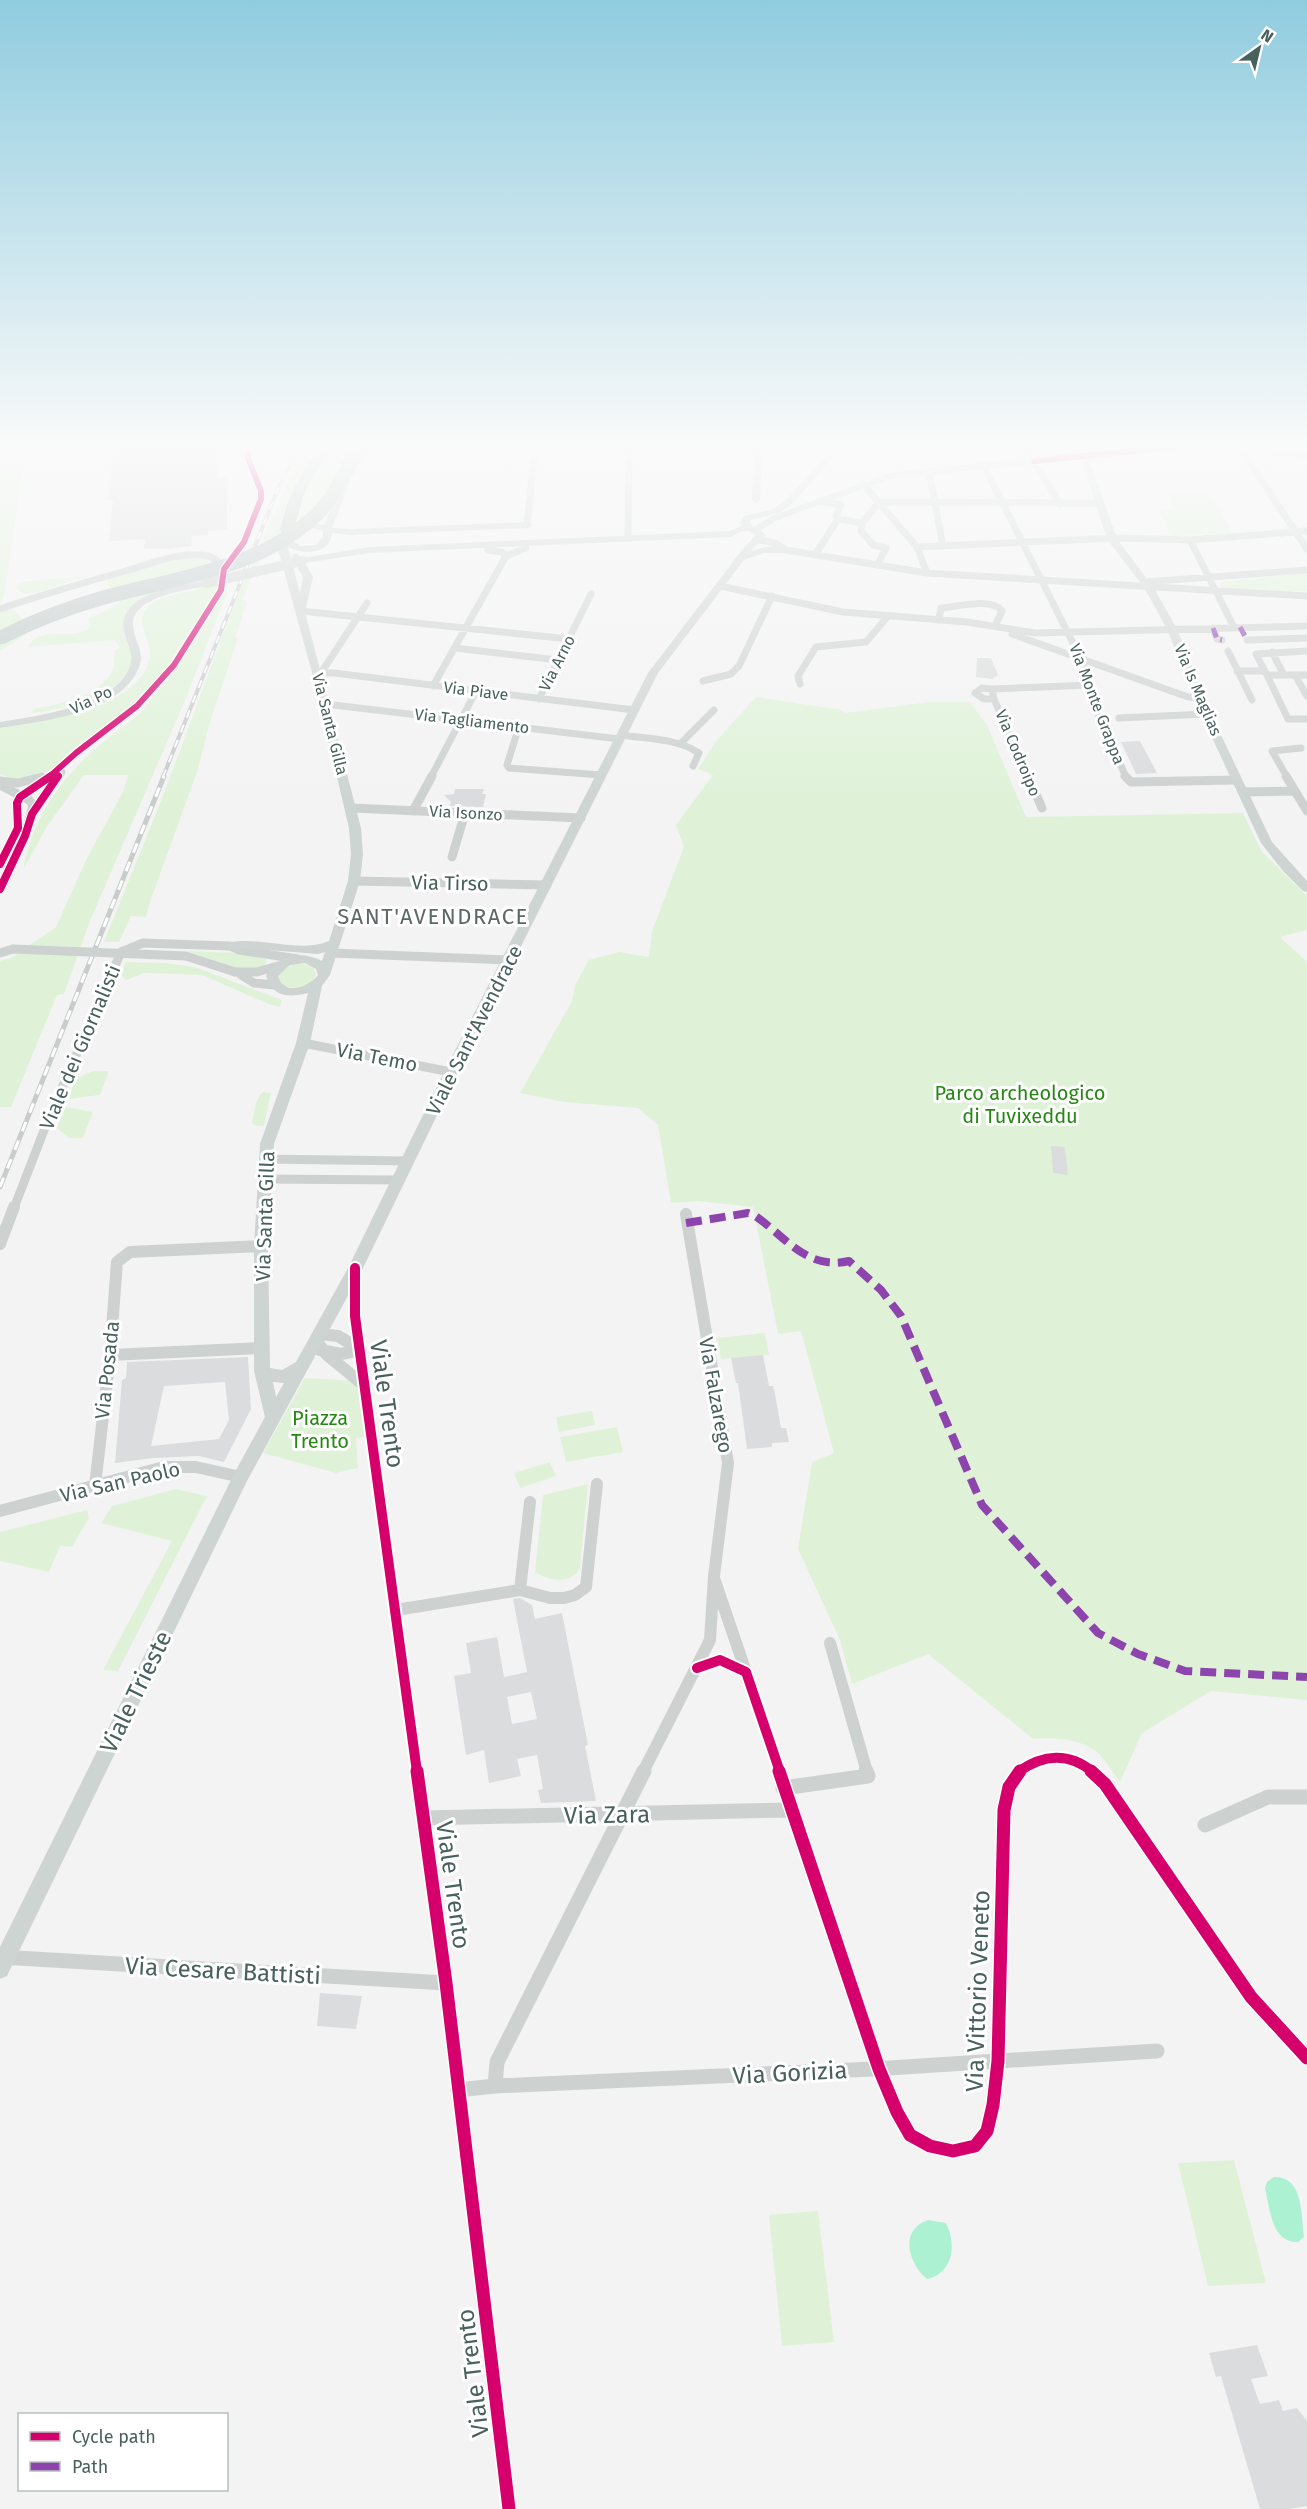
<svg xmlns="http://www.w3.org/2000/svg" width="1307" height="2509" viewBox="0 0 1307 2509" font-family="'Fira Sans',sans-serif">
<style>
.green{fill:#dff2d8}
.water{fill:#acf1d2}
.building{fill:#dbdcdd;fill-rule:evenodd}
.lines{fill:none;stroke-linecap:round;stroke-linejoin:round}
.highway-casing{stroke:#b8c3c1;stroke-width:2}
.street-far3{stroke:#cdd2d1;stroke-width:7}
.street-far2{stroke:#cdd2d1;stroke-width:9}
.street-far1{stroke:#cdd2d1;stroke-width:12}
.street{stroke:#cdd2d1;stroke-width:15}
.secondary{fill:#cdd4d2;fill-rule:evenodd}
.highway{fill:#bec8c7;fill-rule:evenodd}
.rail-far1-casing{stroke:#c8cccb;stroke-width:4}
.rail-casing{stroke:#c8cccb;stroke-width:5}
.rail-far1{stroke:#fff;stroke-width:2;stroke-dasharray:8;stroke-linecap:butt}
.rail{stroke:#fff;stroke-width:3;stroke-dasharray:10;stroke-linecap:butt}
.highway-bridge-casing{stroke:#b8c3c1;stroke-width:14;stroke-linecap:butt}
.street-bridge{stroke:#cdd2d1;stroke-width:9}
.secondary-bridge{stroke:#cdd4d2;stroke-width:10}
.highway-bridge{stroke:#bec8c7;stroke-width:13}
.quiet-far1{stroke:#8e44ad;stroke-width:5;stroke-dasharray:10 5;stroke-linecap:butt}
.quiet{stroke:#8e44ad;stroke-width:8;stroke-dasharray:16 8;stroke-linecap:butt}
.cycleway-far3-casing{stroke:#fff;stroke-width:8}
.cycleway-far2-casing{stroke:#fff;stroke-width:10}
.cycleway-far1-casing{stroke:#fff;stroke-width:14}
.cycleway-casing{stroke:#fff;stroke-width:16}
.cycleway-far3{stroke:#d6006c;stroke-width:6}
.cycleway-far2{stroke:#d6006c;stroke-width:8}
.cycleway-far1{stroke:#d6006c;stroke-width:10}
.cycleway{stroke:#d6006c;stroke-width:13}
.labels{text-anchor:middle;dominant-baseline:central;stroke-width:6;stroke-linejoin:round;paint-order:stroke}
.far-street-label{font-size:16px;fill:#49615d;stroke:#fff}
.street-label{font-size:20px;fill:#49615d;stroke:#fff}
.park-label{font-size:20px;fill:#268814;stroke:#fff}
.quarter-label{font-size:22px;letter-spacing:1.5px;fill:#5e6867;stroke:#fff}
.near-street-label{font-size:24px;fill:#49615d;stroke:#fff}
</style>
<rect width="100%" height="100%" fill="#f4f3f4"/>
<path class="green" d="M303,447h57l-35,73 -25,2 -4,-9 10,-42 -8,10 -20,64 -18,12 -17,42 4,3 -12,36h3l-28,84 -12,47 -47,130 -5,18 -15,-1 -12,26h-15l59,-146 72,-194z
M902,447h92l1,3h-18l3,11 -49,5 -4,-5 -10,1z
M32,448l-6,4 -22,144 -4,9v-154z
M1168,494h43l21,39 -61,3 -13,-27h16z
M199,557c17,5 19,14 18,31l-53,83 -31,33 -51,38 -19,16 -5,8 -9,5 -32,8 -17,-4v-47c41,-6 143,-20 150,-72 2,-14 -14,-32 -6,-44 11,-17 37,-18 54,-23l-1,-9 -61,23 -10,10 -3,7c1,14 12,29 9,42 -9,35 -70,48 -100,51l1,-4c27,-5 63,-11 78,-36 4,-6 3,-17 4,-23l5,-2 -5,-8 -88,7c15,-24 45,-4 63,-20l-1,-9 21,-9 13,-11 -16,-14 1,-6 68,-19z
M1307,573v18l-87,-1 1,-8z
M87,576l-53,17 -11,1 -6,-5 1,-7z
M230,585l-44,113 -96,223 -26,73 -7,1 -46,112h-11v-146l11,-3 45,-31 30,-67 37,-68 5,-17h-44l-38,53 -23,42c10,-53 38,-93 79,-127 14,-12 31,-21 43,-35l4,-7 28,-33z
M12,609l8,7 8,15 -2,4 -26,16v-39z
M756,697l86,13 3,3 85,-11h40l17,23 39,92 217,-4 19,39 45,44v34l-27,7 27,25v738l-96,-9 -69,42 -22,49c-7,-9 -13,-19 -20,-27 -16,-16 -46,-18 -67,-16l-105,-85 -76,30 -12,-44 -42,-91 14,-87 22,-9 -33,-122 -23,3 -25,-127 -55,-6 -27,2 -13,-78 -20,-17 -74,-6 -44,-9 52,-92 3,-16 14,-25 30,-8 30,5 3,-26 32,-84 -8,-22 37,-50 -15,-6 18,-28z
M187,951l50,2 27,4 3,6 -5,5h-25z
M126,962l40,1 29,4 87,33 -2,7 -9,-2 -69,-30 -58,-2 -18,7 -6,-6z
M293,964h11l10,4 2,8c-7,12 -19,13 -32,10l-6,-9 3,-5z
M93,1071h16l-9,24 -31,4 6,-20z
M263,1092l8,1 -7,33h-8l-4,-3c2,-10 3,-24 11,-31z
M65,1107l28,5 -10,26h-14l-12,-10z
M765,1333l4,22 -48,4 -4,-21z
M305,1378l52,3 8,56 -9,1 2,30 -22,5 -73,-20z
M592,1411l3,14 -36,7 -3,-15z
M617,1427l6,25 -57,10 -6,-25z
M550,1462l6,14 -36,12 -6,-15z
M588,1484l-8,84c-8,17 -31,13 -45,4l8,-77z
M176,1489l31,7 -89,175 -15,-1 69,-129 -71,-18 11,-17z
M87,1510l2,8 -17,29 -12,-1 -11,26 -49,-11v-29z
M1234,2160l32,123 -58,3 -30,-123z
M818,2211l16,131 -52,4 -13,-131z"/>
<path class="water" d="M1274,2177c30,-1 27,39 30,60l-6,5c-27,1 -28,-34 -33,-54l2,-6z
M928,2220l18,3c11,22 7,50 -19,56 -18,-15 -29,-49 1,-59z"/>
<path class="building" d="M114,447h103l1,30h9v52l-19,2v4l-16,1 -1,10 -24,3h-23l1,-10 -36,2 4,-41h-5z
M977,658h14l7,17 -6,4 -16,-2z
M1140,741l17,32 -21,1 -15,-32z
M455,789h29l-2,5h4l-3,13 -33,-1 1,-4 -7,-7 10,-1z
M1051,1146l14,1 3,28 -15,-2z
M763,1355l6,31h4l2,8 6,34h5l3,14 -17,1v4l-25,2 -9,-66h-2l-5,-25z
M248,1357l3,52 -27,53 -25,-6 -46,2 -38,5 7,-83 4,-2 1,-16zM225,1382l4,38 -10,19 -68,7 13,-60z
M520,1598l12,7 3,14 27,-6 26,132 -3,1 11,55 -55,2 -3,-13 5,-1 -6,-34 -20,4 4,17 -32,7 -5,-33 -18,5 -12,-79 17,-3 -5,-30 31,-6 7,40 23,-5 -14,-73zM531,1692l6,27 -25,5 -5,-27z
M320,1993l42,3 -6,33 -39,-3z
M1257,2345l11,31 -17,3 9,25 19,-4 4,11 14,-3 10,13v85l-18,3h-29l-39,-133 -5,1 -7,-24z"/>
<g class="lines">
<g class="highway-casing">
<path id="highway" d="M323,447h11l-24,31 -8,18 -9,33 2,4 -2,3h-8l-4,-7c10,-37 18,-52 42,-82z"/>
</g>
<path class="street-far3" d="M1025,447l35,57
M1245,449l-2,3 64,97
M984,466l97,193 11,26 -3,9 37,83
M929,472l14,74
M863,484l54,63 10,26
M838,519l24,4
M527,525l8,-78
M628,538l1,-91
M759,540l16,3 11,7 141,23 380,23
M1190,540l44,87
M917,547l201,-9 72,2 117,-9
M488,550l14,2 4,4
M815,555l23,-36 -2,-3 5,-11 -21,-4
M878,564l8,-16 -13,-3 -12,-14 1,-8 18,-21 219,1
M1144,582l163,-12
M720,586l123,26 124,10 68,11 272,-7
M0,609c43,-15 86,-27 129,-39 23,-7 48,-17 73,-15 10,1 17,5 22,14
M301,611l268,28
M939,620l2,-12c16,-1 50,-11 61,3l-7,15
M1213,628l4,11 5,1
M1012,634l176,63 11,1
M1247,640l60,-2
M455,648l103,12
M1228,651l24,49
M1307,651l-51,3 11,21h40
M1272,652l12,23
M1237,671h28
M1267,675l21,44h19
M1295,675l12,21
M318,676l6,-3h10l300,37
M319,676l48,-73
M703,681l28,-7 8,-8 33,-70
M800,684l-2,-8 18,-29 50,-5 22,-26
M433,686l73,-130 20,-8
M992,689l-10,-1 -7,5 9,6h10
M539,699l52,-105
M325,704l294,35
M1119,718l87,-4
M519,726l-12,39 2,3 92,7
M621,735c27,4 55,3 78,18l-6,13
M680,744l34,-34
M49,777l27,-24 61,-47 37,-41 47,-75 3,-21 20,-27 14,-36 3,-15 -13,-33 1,-11
M58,777l4,-5
M431,777l45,-86
M1028,777l-34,-78 -2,-10 100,-4
M1287,777l-15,-26 29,-3"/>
<path class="street-far2" d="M1028,776l14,32
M1125,776l6,6 105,-2
M1286,776l21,35
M0,781l18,2 24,-6
M0,785l29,15 4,5 -8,31 -25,53
M1243,792l51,-1
M20,797l31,-21
M352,808l229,10
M413,811l19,-35
M33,813l26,-37
M452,857l13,-44
M0,864l18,-36 -1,-25 3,-6
M354,881l193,4
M0,953l13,-4
M332,953l177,7
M235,972h22l21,-6
M241,975l13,8 21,2
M303,1043l148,29
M264,1159l145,2
M264,1179l135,1
M14,1208l34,-88 73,-168 22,-9 87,3 9,4 59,9"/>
<path class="street-far1" d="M0,1244l14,-37
M355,1268v48l62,456
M319,1334l19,2 23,14
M316,1340l10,14 39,32
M320,1350l21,4 20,-4
M110,1355l153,-7
M95,1486l15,-131 7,-93 13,-10 131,-6
M0,1511l164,-44h32l45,10
M715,1581l31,91
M520,1590l10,-88
M396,1610l124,-20 30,8h14l11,-3 11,-8 11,-103
M830,1643l37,129
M697,1668l23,-8 26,12 34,100
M643,1772l67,-132 4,-64 14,-113 -42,-249
M1018,1772c25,-18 51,-20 75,0"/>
<path class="street" d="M417,1771l29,212 63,526
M779,1771l100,298 18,43 13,23 20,11 23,5 22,-5 12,-15 6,-26 5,-44 6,-251 5,-23 11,-16
M1091,1771l14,13 146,213 56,61
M783,1788l85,-12 -2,-5
M424,1818l366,-8
M1205,1825l63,-28h39
M0,1957l446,26
M495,2086l2,-24 147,-291
M458,2090l37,-4 378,-17 284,-18"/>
<path class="secondary" d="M361,447h8l-19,34 -18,47 18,1 177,-7 5,3 -5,3 -177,7 -18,-2c-2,22 -29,22 -44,14l12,46 3,-16 -12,-21 5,-3 6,5 67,-11 360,-16 13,-5 -2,-3 4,-7 29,-7 15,-11 46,-51h8l-48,55 -15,11 -28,7 -1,3 4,4 18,-11 117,-43 195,-21 95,-5 -4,3 -86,8 28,81 37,49 23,41 34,85 61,128 35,39v11l-4,-1 -20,-20 -22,-28 -60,-129 -34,-85 -22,-40 -38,-50 -26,-80 -191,20 -112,41 -17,10 5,5 -15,16c11,-4 30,-8 40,-1l-5,3h-22l-20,7 -86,113 -200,399 -95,196 -116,213 -240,495 -7,3v-32l235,-475 30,-55 -11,-46v-125l6,-102 36,-101 12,-50c-19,5 -36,4 -42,-17 11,-21 35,-26 56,-15l3,-9 -7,2 -77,-6 -11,2 -6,-4 2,-3c33,-8 71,11 103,-2l19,-60 3,-27 -2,-26 -36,-152 -35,-127c9,-27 21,-27 46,-24l18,-44zM312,528l11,3v6l-7,8 -16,1 -9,-7 9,-9zM742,531h7l7,4 -14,15 -94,123 -204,399 -96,196 -52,94 -14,8 -12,-2 -2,-122 6,-102 36,-101 12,-57 8,-11 30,-94 3,-27 -2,-26 -56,-216 8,-35 -8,-14 64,-10 362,-16zM305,963l11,6 2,6c-10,13 -34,21 -40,1l12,-11zM273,1382l11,1 -8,14z
M754,447h8l-2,53 -4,3 -4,-3z
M1219,447h24l64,6v6l-84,-9z
M207,580l5,3 -2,2c-20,5 -64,9 -75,30 -8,16 10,33 5,49 -15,49 -97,57 -140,64v-6c35,-6 125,-17 131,-61 2,-17 -15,-33 -4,-49 16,-24 55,-26 80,-32z"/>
<use href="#highway" class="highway"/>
<g class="rail-far1-casing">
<path id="rail-far1" d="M163,777l112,-281 23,-49"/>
</g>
<g class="rail-casing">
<path id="rail" d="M0,1187l164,-411"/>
</g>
<use href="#rail-far1" class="rail-far1"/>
<use href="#rail" class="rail"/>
<g class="highway-bridge-casing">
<path id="highway-bridge" d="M0,638c33,-17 67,-30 102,-40 72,-20 160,-29 216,-85 18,-18 28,-44 40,-66"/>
</g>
<path class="street-bridge" d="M13,949l173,7 49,16"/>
<path class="secondary-bridge" d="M207,583l95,-22"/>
<use href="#highway-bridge" class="highway-bridge"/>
<path class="quiet-far1" d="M1240,627l7,13
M1213,628l4,11 5,1"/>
<path class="quiet" d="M686,1223l62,-10 6,2c31,21 53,56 95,46l32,29 20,26 81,189 116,128 40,21 47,17 122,6"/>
<g class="cycleway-far3-casing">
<path id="cycleway-far3" d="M1034,461l141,-14
M49,777l27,-24 61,-47 37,-41 47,-75 3,-21 20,-27 17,-43v-8l-13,-33 1,-11"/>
</g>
<g class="cycleway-far2-casing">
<path id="cycleway-far2" d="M0,864l18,-36 -1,-25 3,-6 31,-21
M0,889l25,-53 7,-22 26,-38"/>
</g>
<g class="cycleway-far1-casing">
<path id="cycleway-far1" d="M355,1268v48l62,456
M697,1668l23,-8 26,12 34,100
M1018,1772c25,-18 51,-20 75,0"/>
</g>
<g class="cycleway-casing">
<path id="cycleway" d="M417,1771l29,212 63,526
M779,1771l100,298 18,43 13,23 20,11 23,5 22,-5 12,-15 6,-26 5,-44 6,-251 5,-23 11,-16
M1091,1771l14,13 146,213 56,61"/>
</g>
<use href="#cycleway-far3" class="cycleway-far3"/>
<use href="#cycleway-far2" class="cycleway-far2"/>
<use href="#cycleway-far1" class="cycleway-far1"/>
<use href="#cycleway" class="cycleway"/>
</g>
<linearGradient id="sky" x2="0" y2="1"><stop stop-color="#90ccdf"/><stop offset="0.56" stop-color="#fafafa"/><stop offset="1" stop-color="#fafafa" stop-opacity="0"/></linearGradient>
<rect width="1307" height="798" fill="url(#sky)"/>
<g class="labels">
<g class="far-street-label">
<text transform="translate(557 663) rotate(-63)">Via Arno</text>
<text transform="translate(1198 690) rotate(67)">Via Is Maglias</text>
<text transform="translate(476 691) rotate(7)">Via Piave</text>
<text transform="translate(91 700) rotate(-25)">Via Po</text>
<text transform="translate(1097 704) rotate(69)">Via Monte Grappa</text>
<text transform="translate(472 721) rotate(7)">Via Tagliamento</text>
<text transform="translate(330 724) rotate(76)">Via Santa Gilla</text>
<text transform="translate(1018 753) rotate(67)">Via Codroipo</text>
<text transform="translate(466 813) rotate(3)">Via Isonzo</text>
</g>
<g class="street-label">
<text transform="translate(450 883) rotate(1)">Via Tirso</text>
<text transform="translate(474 1030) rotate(-63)">Viale Sant'Avendrace</text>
<text transform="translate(80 1047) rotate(-67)">Viale dei Giornalisti</text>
<text transform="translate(377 1057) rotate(11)">Via Temo</text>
<text transform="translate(265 1216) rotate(-88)">Via Santa Gilla</text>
<text transform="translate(107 1370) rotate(-84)">Via Posada</text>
<text transform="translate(716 1395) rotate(80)">Via Falzarego</text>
<text transform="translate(120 1482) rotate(-13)">Via San Paolo</text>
</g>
<g class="park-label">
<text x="1020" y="1093">Parco archeologico<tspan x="1020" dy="23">di Tuvixeddu</tspan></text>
<text x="320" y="1418">Piazza<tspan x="320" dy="23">Trento</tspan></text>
</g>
<g class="quarter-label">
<text x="433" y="916">SANT'AVENDRACE</text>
</g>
<g class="near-street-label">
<text transform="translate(387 1404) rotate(82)">Viale Trento</text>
<text transform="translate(136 1692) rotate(-64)">Viale Trieste</text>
<text transform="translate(607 1815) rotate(-1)">Via Zara</text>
<text transform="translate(453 1885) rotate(82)">Viale Trento</text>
<text transform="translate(223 1971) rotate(3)">Via Cesare Battisti</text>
<text transform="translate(978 1991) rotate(-88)">Via Vittorio Veneto</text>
<text transform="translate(790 2073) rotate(-3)">Via Gorizia</text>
<text transform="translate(473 2373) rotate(-97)">Viale Trento</text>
</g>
</g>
<rect x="18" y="2413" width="210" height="78" fill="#ffffff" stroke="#b6c0be" stroke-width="1.5"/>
<rect x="30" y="2432" width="30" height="9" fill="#d6006c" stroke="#b6c0be" stroke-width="1.5"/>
<text x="72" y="2443" font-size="18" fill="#49615d">Cycle path</text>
<rect x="30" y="2462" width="30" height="9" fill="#8e44ad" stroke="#b6c0be" stroke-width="1.5"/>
<text x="72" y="2473" font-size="18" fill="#49615d">Path</text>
<g transform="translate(1259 48) rotate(34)" stroke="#ffffff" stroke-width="4.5" paint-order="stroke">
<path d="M0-4.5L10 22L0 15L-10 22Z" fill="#49615d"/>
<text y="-9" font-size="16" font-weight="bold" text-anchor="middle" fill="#49615d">N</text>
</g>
</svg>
